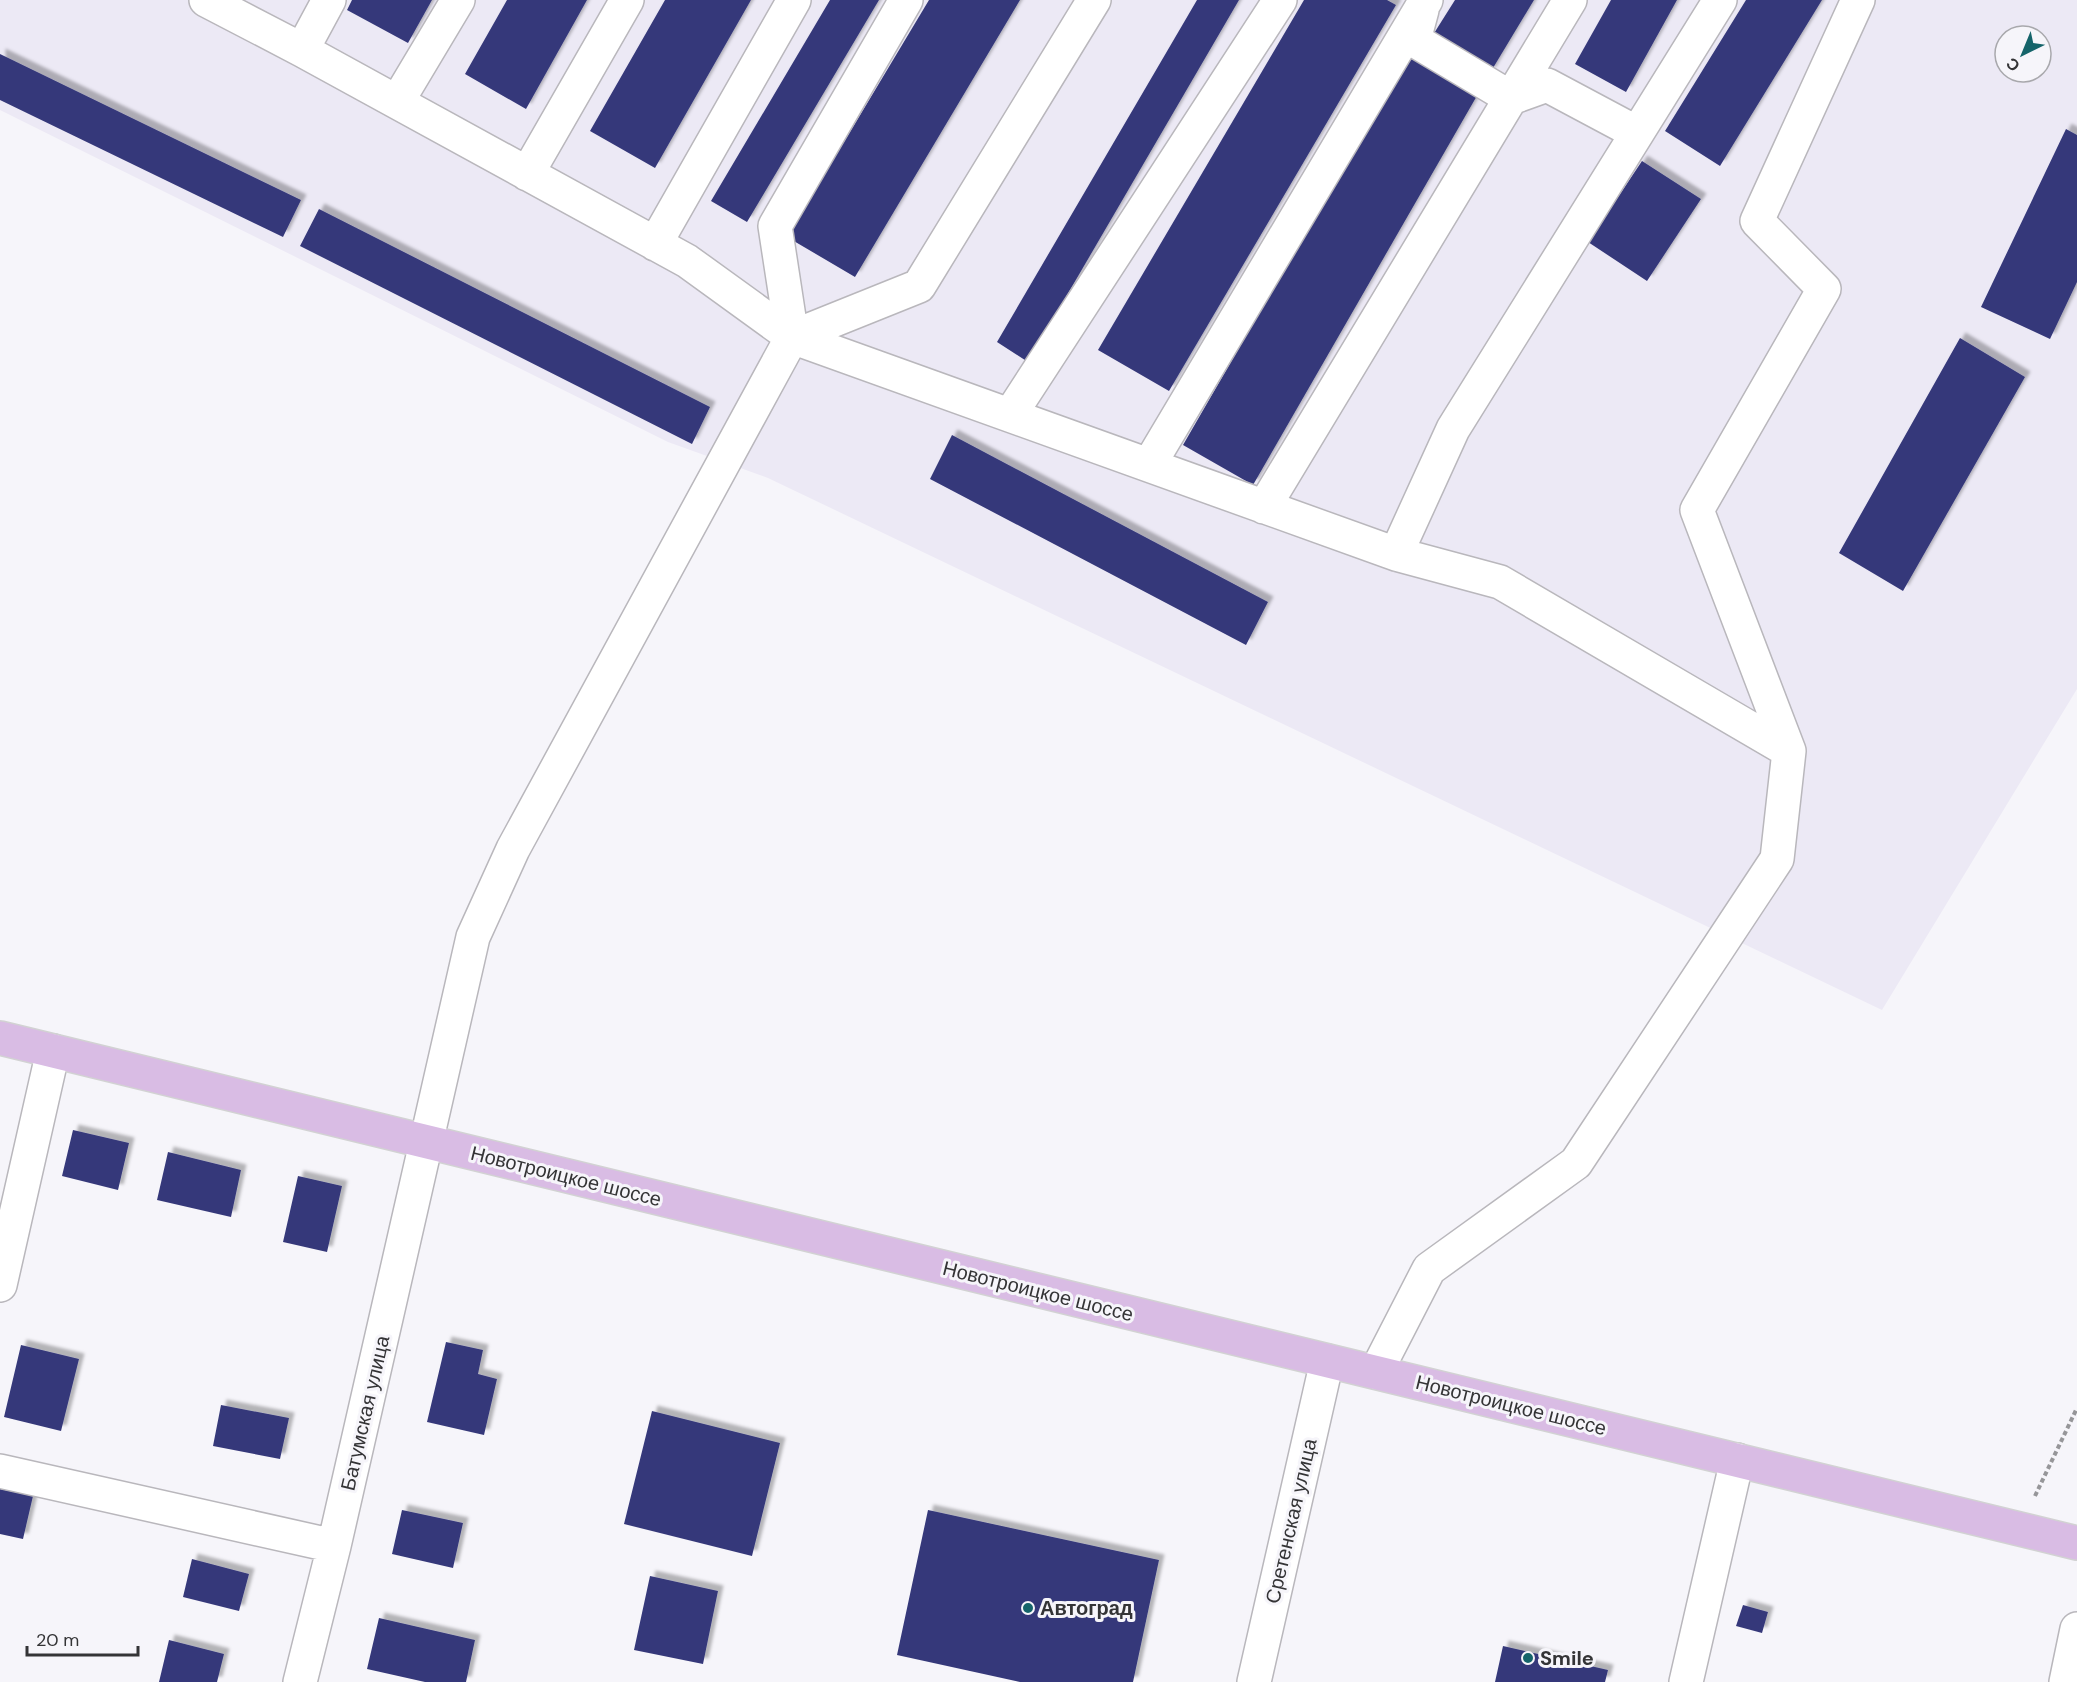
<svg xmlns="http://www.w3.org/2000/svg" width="2077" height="1682" viewBox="0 0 2077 1682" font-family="'DM Sans',sans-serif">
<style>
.built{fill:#ece9f5;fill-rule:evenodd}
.building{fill:#36397a;filter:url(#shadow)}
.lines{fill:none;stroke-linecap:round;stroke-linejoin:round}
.minor-casing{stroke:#b9b7bc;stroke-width:36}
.major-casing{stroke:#d2d2d3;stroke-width:36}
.path{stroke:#969699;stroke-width:4;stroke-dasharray:4.5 3;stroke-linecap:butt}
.minor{stroke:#fff;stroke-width:33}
.major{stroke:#d9bce4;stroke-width:33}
.poi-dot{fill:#15646a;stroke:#f6f5fa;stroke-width:2}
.labels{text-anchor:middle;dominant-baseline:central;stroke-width:6;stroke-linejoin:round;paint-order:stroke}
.street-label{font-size:20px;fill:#343436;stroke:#f6f5fa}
.poi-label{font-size:20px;font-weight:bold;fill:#343436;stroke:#f6f5fa;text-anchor:start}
</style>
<defs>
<filter id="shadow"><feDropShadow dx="5.5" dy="-5.5" stdDeviation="1.5" flood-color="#0004"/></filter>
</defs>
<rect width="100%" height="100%" fill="#f6f5fa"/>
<path class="built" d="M0,0h2077v689l-195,321 -1114,-532 -100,-36 -668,-332zM2005,36h36v36h-36z"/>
<path class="building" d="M352,0h80l-24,43 -61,-33z
M507,0h80l-61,109 -61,-35z
M665,0h86l-96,168 -65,-37z
M830,0h49l-132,222 -36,-21z
M929,0h91l-165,277 -68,-40z
M1197,0h42l-211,362 -31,-20z
M1304,0h83l9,5 -227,386 -71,-41z
M1455,0h79l-44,73 -59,-35z
M1611,0h66l-51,92 -51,-28z
M1746,0h76l-102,166 -55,-35z
M0,54l301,146 -18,37 -283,-137z
M1408,55l70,39 -225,391 -70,-40z
M2066,129l11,6v147l-27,57 -69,-32z
M1642,161l59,38 -54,82 -59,-39z
M319,209l391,198 -18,37 -392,-198z
M1960,338l65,39 -122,214 -64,-38z
M952,435l316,167 -22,43 -316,-166z
M73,1130l56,13 -11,47 -56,-14z
M168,1152l73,18 -10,47 -74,-17z
M298,1176l44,10 -15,66 -44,-10z
M446,1342l37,8 -5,24 19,5 -13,56 -57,-13z
M21,1345l58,14 -18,72 -57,-14z
M221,1405l68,13 -9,41 -67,-13z
M652,1411l128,32 -28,113 -128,-32z
M0,1489l33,7 -10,43 -23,-5z
M402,1510l61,13 -10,45 -61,-14z
M928,1510l231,50 -26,122h-113l-123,-27z
M192,1559l57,15 -10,37 -56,-14z
M650,1576l68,15 -15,73 -69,-14z
M1743,1605l25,7 -6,21 -26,-7z
M379,1618l96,22 -9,42h-41l-58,-13z
M169,1640l55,14 -7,28h-58z
M1503,1646l105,24 -3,12h-110z"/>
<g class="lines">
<g class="minor-casing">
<path id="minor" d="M206,0l96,50 385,211 105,76 127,-51 175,-286
M1422,10l-8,30 97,58 36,-13 90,48
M302,50l27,-50
M397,102l61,-102
M527,174l100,-174
M655,244l139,-244
M792,337l604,217 104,28 289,169
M1010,415l270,-415
M1149,465l277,-465
M1264,507l306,-507
M1396,554l57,-125 267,-429
M0,1285l53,-234
M1376,1372l53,-103 147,-106 201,-304 12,-108 -92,-241 127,-221 -67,-68 101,-221
M0,1471l334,75
M300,1682l34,-136 139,-609 40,-88 279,-512 -17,-111 131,-226
M1254,1682l73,-321
M1686,1682l51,-222
M2066,1682l11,-53"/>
</g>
<g class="major-casing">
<path id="major" d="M0,1038l2077,505"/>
</g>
<path class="path" d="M2035,1496l42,-88"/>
<use href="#minor" class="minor"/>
<use href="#major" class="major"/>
</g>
<g class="poi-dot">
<circle cx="1028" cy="1608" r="6"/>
<circle cx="1528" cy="1658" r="6"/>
</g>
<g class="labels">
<g class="street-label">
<text transform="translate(566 1176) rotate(14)">Новотроицкое шоссе</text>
<text transform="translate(1038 1291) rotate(14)">Новотроицкое шоссе</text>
<text transform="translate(1511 1405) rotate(14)">Новотроицкое шоссе</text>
<text transform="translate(365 1413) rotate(-77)">Батумская улица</text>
<text transform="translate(1291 1521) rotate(-77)">Сретенская улица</text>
</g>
<g class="poi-label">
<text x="1040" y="1608">Автоград</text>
<text x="1540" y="1658">Smile</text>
</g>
</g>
<g transform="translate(2023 54) rotate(223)"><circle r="28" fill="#f6f5fa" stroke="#a8a8ac" stroke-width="1.5"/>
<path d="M0-4.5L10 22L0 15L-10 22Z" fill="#15646a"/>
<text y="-9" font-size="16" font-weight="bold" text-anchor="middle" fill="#343436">С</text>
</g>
<path d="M27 1646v9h111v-9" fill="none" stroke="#343436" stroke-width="3"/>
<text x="36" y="1646" font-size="18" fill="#343436" stroke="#f6f5fa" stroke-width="4.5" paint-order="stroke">20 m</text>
</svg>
